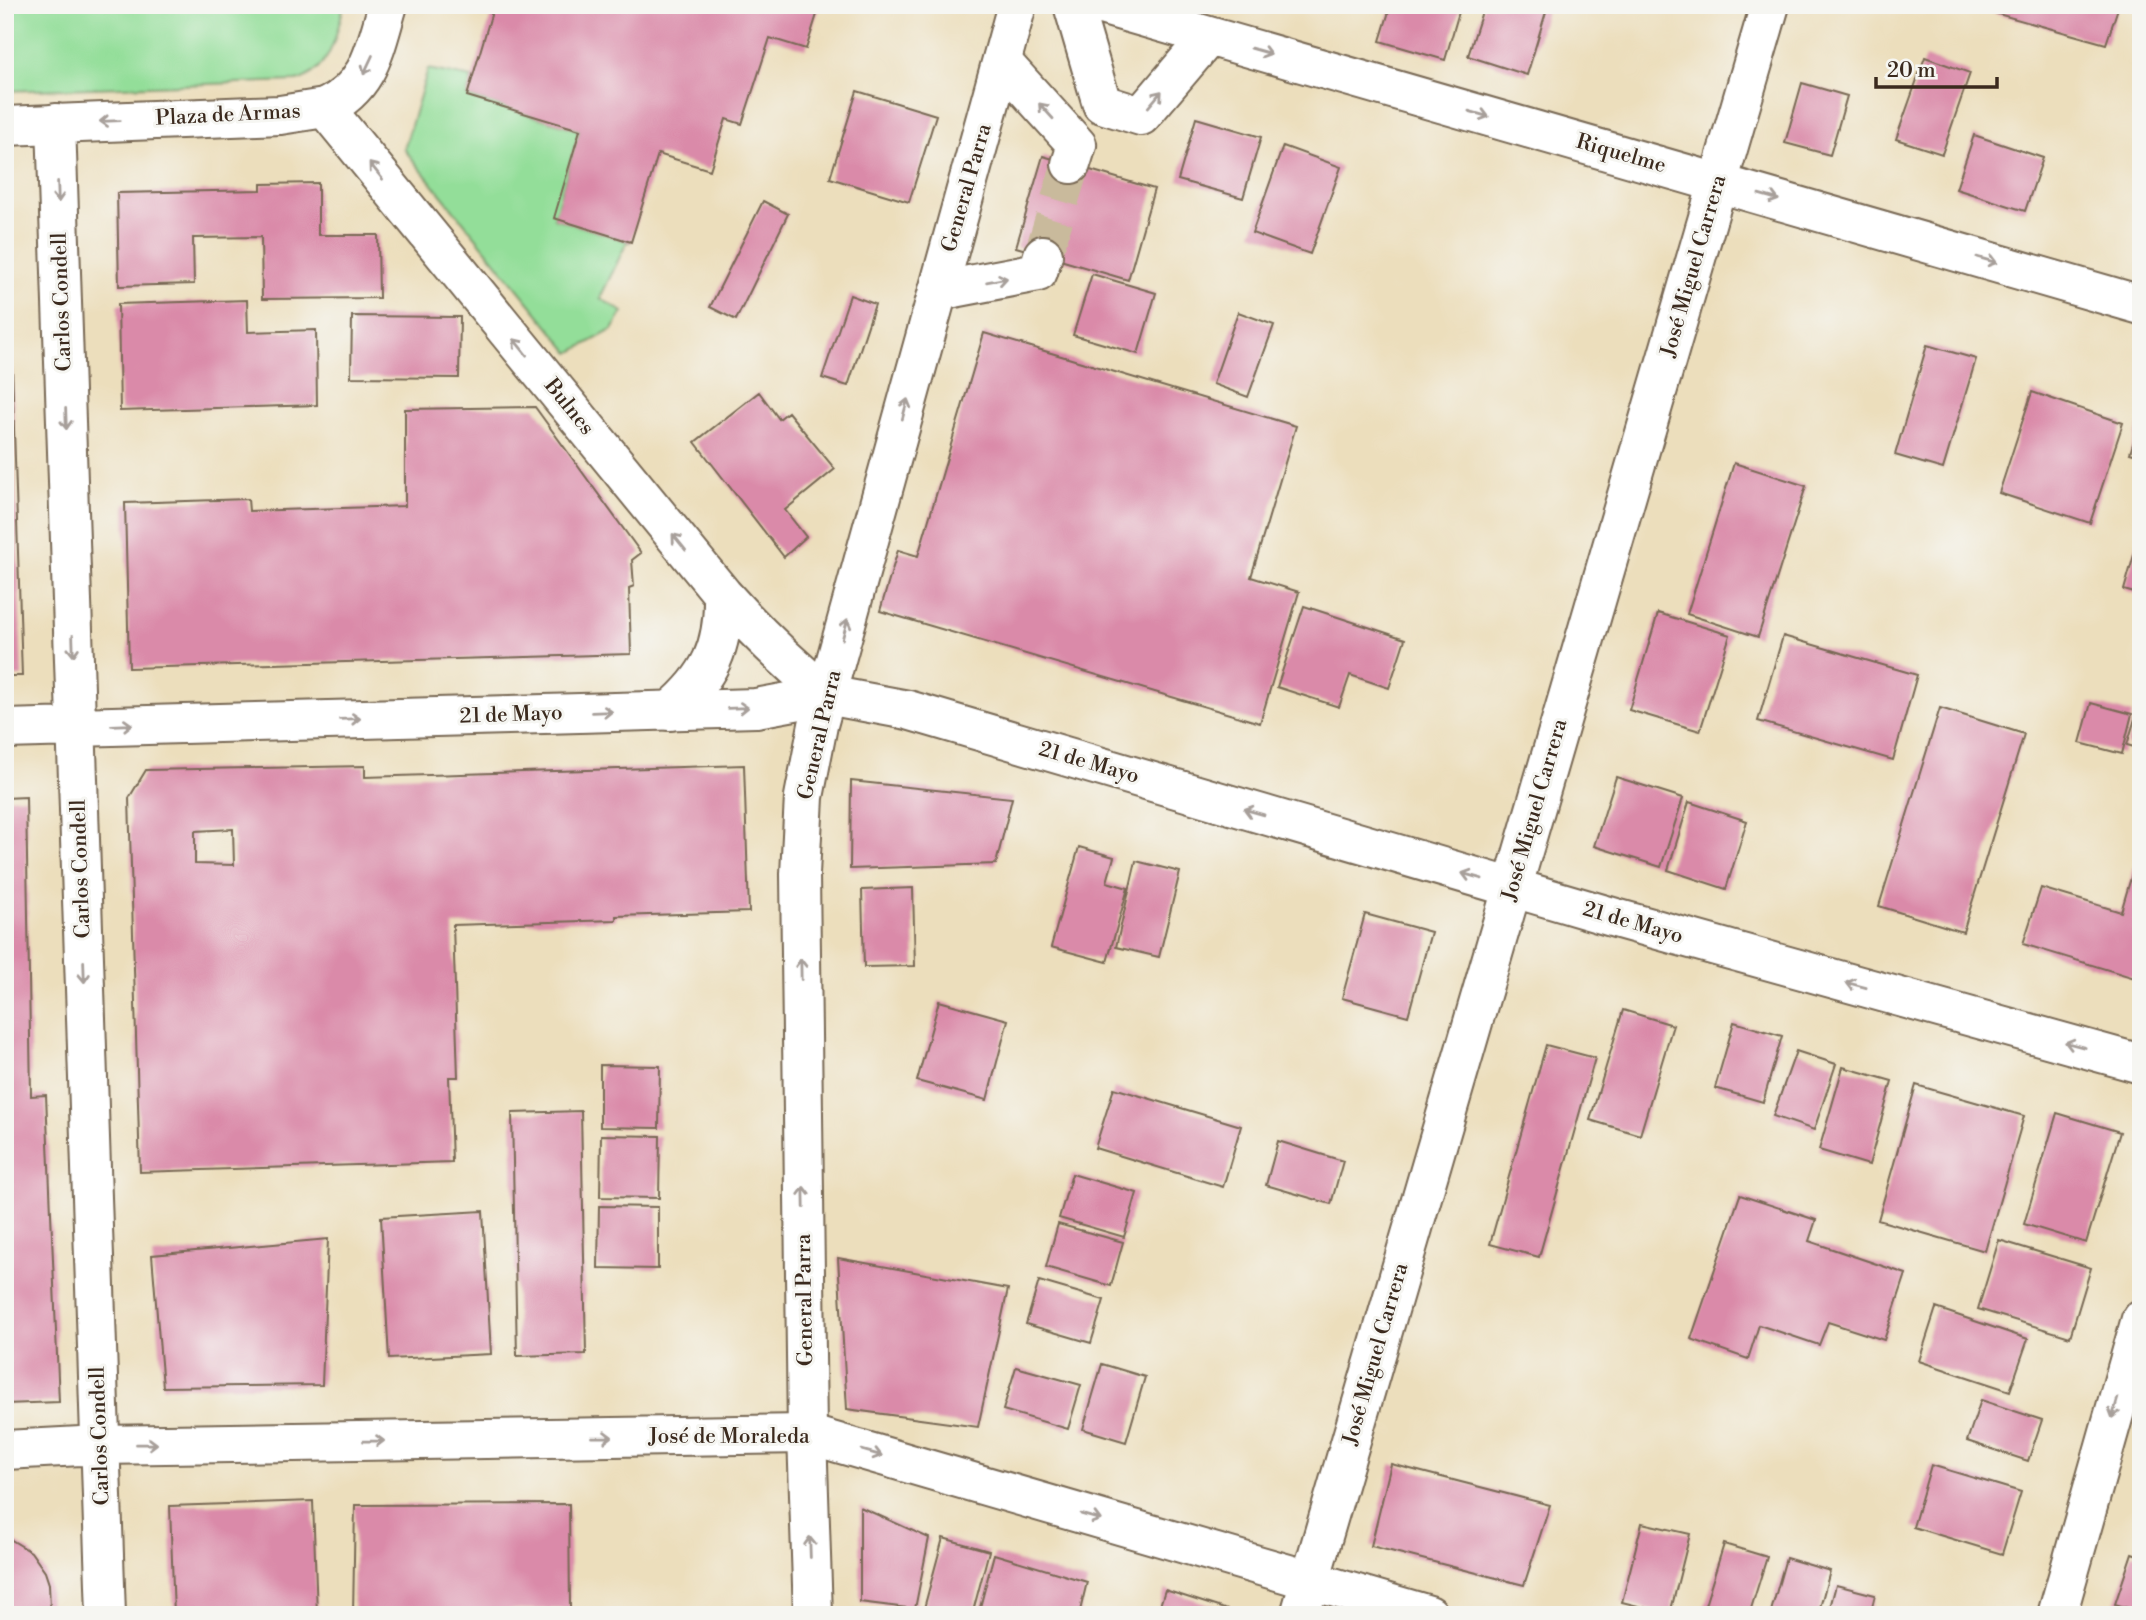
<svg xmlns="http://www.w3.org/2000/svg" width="2146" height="1620" viewBox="0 0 2146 1620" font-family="'Libre Bodoni',serif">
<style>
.green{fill:#93de99;stroke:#67845c;stroke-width:2}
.building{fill:#da8aa9;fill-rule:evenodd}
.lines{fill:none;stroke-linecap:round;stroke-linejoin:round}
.minor-tunnel{stroke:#c9ba9c;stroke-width:38;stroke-dasharray:38 19;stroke-linecap:butt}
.minor-casing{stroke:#796955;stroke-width:42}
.major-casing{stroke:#796955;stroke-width:42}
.minor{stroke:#fff;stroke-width:38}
.major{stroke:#fff;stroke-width:38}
.oneway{stroke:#a79f9a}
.labels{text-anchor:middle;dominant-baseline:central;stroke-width:6;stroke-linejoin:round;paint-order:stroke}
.street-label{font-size:21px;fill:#3b2a1e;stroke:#f6f6f2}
</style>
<rect width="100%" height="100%" fill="#f6f6f2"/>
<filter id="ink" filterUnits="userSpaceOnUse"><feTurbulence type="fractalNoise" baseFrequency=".0143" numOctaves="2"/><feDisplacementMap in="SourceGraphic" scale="14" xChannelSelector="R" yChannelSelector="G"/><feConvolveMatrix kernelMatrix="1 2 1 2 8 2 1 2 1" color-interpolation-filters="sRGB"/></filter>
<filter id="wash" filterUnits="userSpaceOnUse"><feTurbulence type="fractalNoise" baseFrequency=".00686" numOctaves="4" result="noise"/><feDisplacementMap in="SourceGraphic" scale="28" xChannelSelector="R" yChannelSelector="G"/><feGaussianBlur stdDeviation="1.57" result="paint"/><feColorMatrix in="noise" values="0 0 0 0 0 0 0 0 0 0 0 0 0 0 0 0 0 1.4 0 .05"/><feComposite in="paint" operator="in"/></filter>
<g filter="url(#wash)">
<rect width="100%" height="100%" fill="#ecdebc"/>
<path class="green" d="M5,5h339c-8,31 -13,65 -47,76l-292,10z
M428,69l44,9 -5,18 113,34 -26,88 77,24h-4l-27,56 23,14 -11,18 -42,23 -166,-204z"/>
<g id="blocks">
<path class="building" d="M494,5h326l-14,44 -36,-11 -28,86 -16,-5 -16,51 -52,-16 -27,88 -77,-24 26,-88 -113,-34z
M1391,5h70l-16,55 -65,-19z
M1484,5h64l-21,70 -59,-19z
M1966,5h153l-13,39z
M1925,57l45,16 -28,81 -46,-15z
M1802,83l45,13 -17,59 -45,-12z
M857,91l79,24 -27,87 -79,-24z
M1196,118l65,19 -18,61 -65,-18z
M1974,135l69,23 -18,53 -69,-22z
M1283,146l58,21 -31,87 -58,-21z
M1043,156l111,33 -26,91 -112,-33z
M318,183v52h60l1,63 -117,1 -1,-62 -68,1 1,46 -75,2 -2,-93 144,-3v-6z
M763,201l25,13 -52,106 -26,-13z
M5,265h2l3,39 12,372h-17z
M1092,274l64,19 -18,61 -65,-19z
M850,295l25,9 -27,82 -26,-8z
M247,300l1,32 68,-2 1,75 -197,6 -2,-107z
M1238,312l36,13 -26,72 -35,-13z
M352,316l108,1 -1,61 -108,-1z
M984,333l312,93 -45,151 48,15 -39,131 -380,-112 18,-61 20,6z
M1927,345l49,14 -33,110 -48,-14z
M759,392l20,27 9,-7 47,57 -50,41 21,27 -22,20 -89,-115z
M2032,392l91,31 -33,100 -91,-30z
M535,407l106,146 -9,7 2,26 -5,2 2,66 -502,14 -4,-165 123,-4 1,12 156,-5v-97z
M2141,420v36l-11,-3z
M1734,463l72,23 -48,151 -71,-23z
M2140,534h1v61l-17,-5z
M1304,606l101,33 -16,49 -39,-13 -11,32 -62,-20z
M1658,613l72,22 -30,96 -71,-21z
M1783,636l134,39 -24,85 -135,-39z
M2141,699v50l-14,-4z
M2091,703l41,11 -10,40 -42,-11z
M1940,708l84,26 -61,198 -84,-26z
M744,765l5,147 -133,4v4l-163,5 5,152h-9l3,85 -312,10 -11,-374 17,-28 219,-4v11zM233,829l1,36 -39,-1v-33z
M1616,777l67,21 -22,69 -67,-21z
M851,781l161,17 -16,66 -146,5z
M26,797l5,299 15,-1 13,307 -54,2v-606z
M1689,802l58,19 -21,68 -58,-19z
M1079,847l35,10 -7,25 21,6 -21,74 -56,-15z
M1136,861l44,11 -21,85 -43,-10z
M2134,867l7,3v110l-118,-36 18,-56 80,24z
M913,888l2,78 -51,1 -2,-77z
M1365,914l66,18 -23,84 -66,-18z
M939,1001l69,19 -21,80 -70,-19z
M1623,1010l50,15 -33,110 -50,-15z
M1734,1022l48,14 -19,66 -48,-14z
M1546,1045l49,13 -56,199 -49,-13z
M1796,1051l40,13 -22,66 -41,-14z
M600,1065l60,1 -1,62 -59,-1z
M1843,1067l49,14 -23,84 -50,-15z
M1916,1085l108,31 -39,135 -107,-31z
M1114,1088l127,38 -18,61 -128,-39z
M581,1111l5,243 -69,2 -5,-243z
M2057,1113l63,19 -34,111 -62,-19z
M601,1135l59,1 -1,62 -59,-1z
M1278,1141l65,20 -12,43 -65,-19z
M1072,1174l65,19 -13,44 -65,-19z
M1740,1195l76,25 -7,21 97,33 -22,66 -56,-18 -9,23 -60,-20 -11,34 -57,-20z
M599,1206l59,1v62l-60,-1z
M483,1211l8,143 -102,5 -8,-142z
M1058,1224l65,18 -12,44 -65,-19z
M328,1239l-6,146 -159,2 -11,-132z
M1999,1240l92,28 -21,69 -92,-28z
M838,1258l170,31 -30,138 -131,-18z
M1039,1281l65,19 -13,43 -65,-19z
M1936,1308l92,31 -18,52 -91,-30z
M1102,1364l43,13 -19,65 -43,-13z
M1016,1367l65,18 -13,44 -65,-19z
M1981,1400l61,20 -14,41 -61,-20z
M1391,1464l159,41 -26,80 -153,-39z
M1931,1465l90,27 -19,62 -89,-27z
M313,1501l4,114h-143l-4,-109z
M569,1504l1,105 -82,1v5h-135l2,-110z
M860,1507l69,31 -14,71 -55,-7z
M1642,1523l48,11 -20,80 -48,-12z
M5,1536l26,16 14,20 4,12 1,24 -3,7h-42z
M943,1538l46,13 -17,64h-38l-11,-3z
M1724,1544l43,13 -18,58h-47z
M2132,1553l9,3v56l-26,-8z
M994,1554l93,28 -8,33h-101z
M1786,1558l44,13 -12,44h-48z
M1836,1585l39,10 -5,20h-42z
M1165,1590l75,24v1h-83z"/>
</g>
</g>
<g filter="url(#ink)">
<use href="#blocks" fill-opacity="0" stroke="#796955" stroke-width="2"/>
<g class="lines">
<path class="minor-tunnel" d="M1043,255l28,-91"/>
<g class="minor-casing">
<path id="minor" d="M1073,5l29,99 39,12 68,-80
M1101,5l1040,300
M1002,62l75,83 -6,19
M325,108c45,-21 50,-60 63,-103
M56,123l50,1492
M938,291l100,-19 5,-17
M5,729l751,-21 71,-13 81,15 711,209 522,145
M5,1450l95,-5 707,-11 622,181
M1300,1615l470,-1610
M2057,1615l84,-296"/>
</g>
<g class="major-casing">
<path id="major" d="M5,126l275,-11 45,-7 398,487c32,36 66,69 104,100
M670,711c40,-34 54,-64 53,-116
M813,1615l-6,-181 -7,-560 4,-77 14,-72 199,-720"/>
</g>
<use href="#minor" class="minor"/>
<use href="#major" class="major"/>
</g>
<defs><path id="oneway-shaft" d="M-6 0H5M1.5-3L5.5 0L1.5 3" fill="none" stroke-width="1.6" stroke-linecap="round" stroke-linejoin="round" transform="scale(1.75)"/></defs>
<g class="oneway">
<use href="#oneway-shaft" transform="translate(1261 51) rotate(16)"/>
<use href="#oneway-shaft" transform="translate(368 65) rotate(115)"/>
<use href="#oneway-shaft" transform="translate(1155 99) rotate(-50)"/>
<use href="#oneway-shaft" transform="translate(1046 111) rotate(-132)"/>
<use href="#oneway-shaft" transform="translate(1479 114) rotate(16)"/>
<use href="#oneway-shaft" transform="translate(110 121) rotate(178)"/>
<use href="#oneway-shaft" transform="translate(376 171) rotate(-129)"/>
<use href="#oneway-shaft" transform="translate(58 192) rotate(88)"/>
<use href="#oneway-shaft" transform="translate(1769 197) rotate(16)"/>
<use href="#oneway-shaft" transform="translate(1987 260) rotate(16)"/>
<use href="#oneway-shaft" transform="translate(997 280) rotate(-10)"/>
<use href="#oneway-shaft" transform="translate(520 347) rotate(-129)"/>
<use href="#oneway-shaft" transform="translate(905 409) rotate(-75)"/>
<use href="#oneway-shaft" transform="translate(66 419) rotate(88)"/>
<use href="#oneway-shaft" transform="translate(679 542) rotate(-129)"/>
<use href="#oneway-shaft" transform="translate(845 629) rotate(-75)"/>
<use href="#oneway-shaft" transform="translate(73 646) rotate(88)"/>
<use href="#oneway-shaft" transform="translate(738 708) rotate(-2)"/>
<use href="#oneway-shaft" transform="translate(602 712) rotate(-2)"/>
<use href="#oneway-shaft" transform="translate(350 719) rotate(-2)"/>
<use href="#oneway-shaft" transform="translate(122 725) rotate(-2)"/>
<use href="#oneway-shaft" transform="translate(1254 812) rotate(-164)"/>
<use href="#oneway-shaft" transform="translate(1472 876) rotate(-164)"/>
<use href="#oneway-shaft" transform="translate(801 969) rotate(-91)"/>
<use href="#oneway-shaft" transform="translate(84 972) rotate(88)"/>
<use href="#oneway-shaft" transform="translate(1856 985) rotate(-165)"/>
<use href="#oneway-shaft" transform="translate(2075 1045) rotate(-165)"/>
<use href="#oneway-shaft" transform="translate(804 1197) rotate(-91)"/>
<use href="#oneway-shaft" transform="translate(2115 1408) rotate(106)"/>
<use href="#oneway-shaft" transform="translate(602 1437) rotate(-1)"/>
<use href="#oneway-shaft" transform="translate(374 1441) rotate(-1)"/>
<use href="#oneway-shaft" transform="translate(147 1444) rotate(-1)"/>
<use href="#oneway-shaft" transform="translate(872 1453) rotate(16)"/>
<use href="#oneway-shaft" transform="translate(1091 1517) rotate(16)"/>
<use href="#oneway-shaft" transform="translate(810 1547) rotate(-92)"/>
</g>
</g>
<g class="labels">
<g class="street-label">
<text transform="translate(228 115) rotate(-3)">Plaza de Armas</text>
<text transform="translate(1621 154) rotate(16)">Riquelme</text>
<text transform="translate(967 188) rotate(-74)">General Parra</text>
<text transform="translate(1694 266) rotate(-74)">José Miguel Carrera</text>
<text transform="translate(62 302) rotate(-92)">Carlos Condell</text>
<text transform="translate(569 407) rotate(51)">Bulnes</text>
<text transform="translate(511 715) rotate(-2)">21 de Mayo</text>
<text transform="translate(820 735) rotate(-77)">General Parra</text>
<text transform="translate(1089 763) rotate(16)">21 de Mayo</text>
<text transform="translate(1535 810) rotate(-74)">José Miguel Carrera</text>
<text transform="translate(81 869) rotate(-92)">Carlos Condell</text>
<text transform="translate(1633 923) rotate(16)">21 de Mayo</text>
<text transform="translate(805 1300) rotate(-91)">General Parra</text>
<text transform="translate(1376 1354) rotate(-74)">José Miguel Carrera</text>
<text transform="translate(100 1436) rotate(-92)">Carlos Condell</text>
<text x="729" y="1437">José de Moraleda</text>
</g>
</g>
<rect width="2146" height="1620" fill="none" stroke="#f6f6f2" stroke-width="28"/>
<path d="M1876 77v10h121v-10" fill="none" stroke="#3b2a1e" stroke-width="3.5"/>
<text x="1887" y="77" font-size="21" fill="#3b2a1e" stroke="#f6f6f2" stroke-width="5" paint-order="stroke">20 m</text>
</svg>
